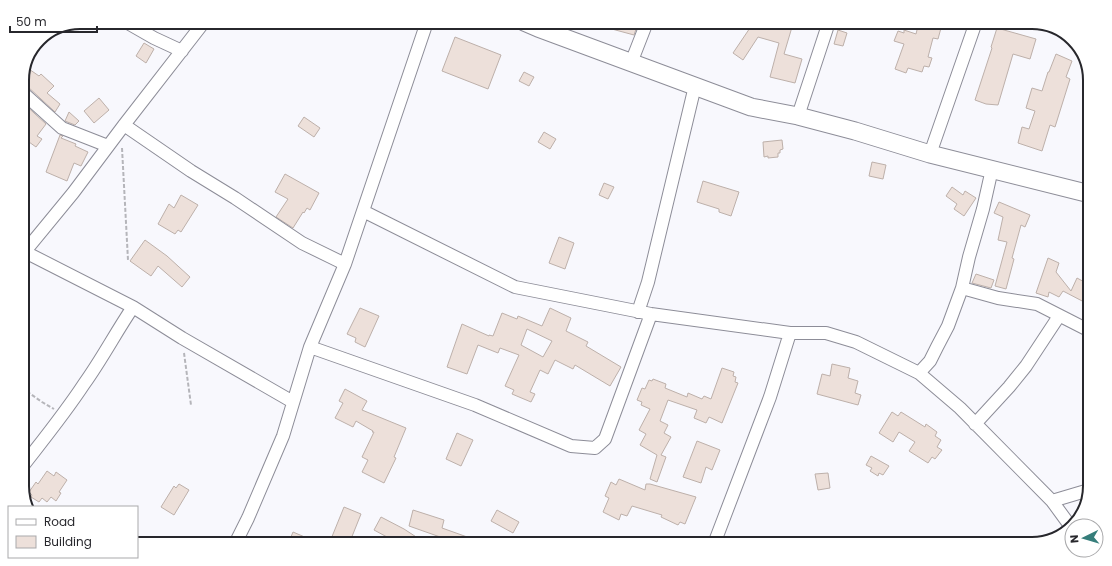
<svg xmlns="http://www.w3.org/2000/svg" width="1112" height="566" viewBox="0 0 1112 566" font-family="Poppins,sans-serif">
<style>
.building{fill:#ede0da;stroke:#bdb0aa;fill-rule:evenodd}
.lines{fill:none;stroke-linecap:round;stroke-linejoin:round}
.street-casing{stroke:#8d8d98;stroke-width:14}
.secondary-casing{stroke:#8d8d98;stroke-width:19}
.path{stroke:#b5b5ba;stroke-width:2;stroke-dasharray:4 2;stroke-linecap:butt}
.street{stroke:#fff;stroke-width:12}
.secondary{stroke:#fff;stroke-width:17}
.rim{fill:none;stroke:#27272c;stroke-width:2}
</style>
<rect width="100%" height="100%" fill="#f8f8fd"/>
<path class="building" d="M597,22h25l15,4 -3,9 -37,-10z
M754,22h28l-1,2 11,3 -8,27 18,5 -7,24 -25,-6 9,-34 -21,-6 -15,23 -10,-7z
M919,22l22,6 -3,11 -5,-1 -5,19 4,1 -3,9 -5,-1 -2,6 -14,-4 -2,5 -11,-4 9,-25 -10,-3 4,-10 6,2v-3l12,4z
M997,28l39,11 -6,20 -17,-5 -15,51 -12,-1 -11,-4 17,-52 -1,-1z
M838,30l9,3 -4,13 -9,-2z
M455,37l46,18 -13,34 -46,-18z
M144,43l10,6 -8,14 -10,-7z
M1056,54l16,7 -6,16 4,2 -15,48 -5,-2 -8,26 -24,-8 4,-16 7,2 6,-18 -9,-3 6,-20 10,3 6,-19h1z
M26,67l13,9 2,-2 13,12 -7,7 13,11 -5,8 -28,-26 -5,-1v-9z
M524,72l10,5 -5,9 -10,-5z
M99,98l10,12 -15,13 -10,-12z
M22,102l24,22 -9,12 5,3 -6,8 -14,-10z
M69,112l10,9 -4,4 -10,-4z
M304,117l16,11 -6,9 -16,-11z
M544,132l12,7 -6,10 -12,-7z
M60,135l3,1 -2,2 15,6 -1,2 13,6 -7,14 -7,-3 -7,18 -21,-9z
M782,140l1,9 -3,1v3h-2v4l-10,1v-2l-4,1 -1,-15z
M872,162l14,3 -3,14 -14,-3z
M285,174l34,19 -9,17 -3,-2 -3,5 -1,-1 -10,16 -17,-11 12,-18 -13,-7z
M703,181l36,11 -8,24 -12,-4v-3l-22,-7z
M604,183l10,4 -6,12 -9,-4z
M952,187l11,8 2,-4 11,7 -12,18 -10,-7 3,-5 -11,-8z
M181,195l17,10 -17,27 -3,-2 -3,4 -17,-10 11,-20 5,4z
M999,202l31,13 -5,12 -4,-2 -9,33 2,1 -8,30 -11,-3 12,-44 -9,-2 5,-23 -9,-4z
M559,237l15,6 -9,26 -16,-6z
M145,240l22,16 23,21 -8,10 -24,-21 -7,10 -21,-15z
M1048,258l11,5 -3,9 15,19 6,-13 13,7v10l-4,8 -23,-12 -4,6 -10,-5 -1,5 -12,-4z
M976,274l18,6 -3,8 -19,-5z
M360,308l19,8 -14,31 -10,-5 1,-4 -9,-4z
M550,308l21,10 -5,13 22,11 -2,4 35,21 -11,19 -35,-21 -2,4 -18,-9 -7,14 -8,-4 -10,22 5,2 -4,8 -19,-8 2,-4 -9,-4 14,-31 -19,-7 -2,5 -20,-8 -11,29 -20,-7 15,-43 27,12v-1l4,1 9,-23 15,6 1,-3 24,10zM527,329l25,12 -9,16 -22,-12z
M832,364l18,4 -2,10 10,3 -3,12 6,2 -3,10 -41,-11 5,-20 8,2z
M722,368l12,4 -1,4 3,1 -1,5 3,1 -16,40 -13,-6 -3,6 -12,-5 3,-8 -29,-10 -8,21 8,4 -4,8 7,4 -10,18 5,2 -9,25 -7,-3 7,-24 -17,-10 6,-11 -7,-4 11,-21 -9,-4 1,-3 -5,-2 5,-12 3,1 4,-9 3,1 1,-2 13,5 -1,4 22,9 1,-4 14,6 2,-3 7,3z
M345,389l22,12 -5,9 44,18 -12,29 2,1 -12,25 -22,-11 6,-12 -6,-3 12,-25h-2l1,-1 -17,-10 -3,6 -18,-9 8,-15 -4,-2z
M892,412l6,4 3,-4 24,15 1,-3 11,8 -2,4 6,4 -4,7 5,3 -7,9 -3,-2 -4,6 -19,-12 6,-9 -16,-10 -6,10 -14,-9z
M457,433l16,7 -12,26 -15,-7z
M697,441l23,9 -8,20 -6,-3 -5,16 -18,-6z
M871,456l18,10 -6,9 -4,-2 -1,3 -8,-5 2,-3 -6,-3z
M47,471l7,5 2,-4 11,8 -8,12 2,1 -5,8 -5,-4 -4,5 -5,-4 -3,4 -8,-5 1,-2 -3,-3 7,-10 2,2z
M828,473l2,15 -12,2 -3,-16z
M619,479l26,11 1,-6h4l46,13 -11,27 -5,-2 -2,3 -17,-8 1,-2 -30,-9 -5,10 -6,-2 -2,6 -16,-8 6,-14 -4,-2 6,-14 5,3z
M179,484l10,6 -15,25 -13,-8 13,-21 2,2z
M344,507l17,7 -12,30h-20z
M413,510l31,10 -2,8 42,15 -1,1h-23l-51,-18z
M497,510l22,12 -6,11 -22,-12z
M381,517l23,12 23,15h-44l4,-7 -13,-7z
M293,532l28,12h-33z"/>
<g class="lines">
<g class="street-casing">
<path id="street" d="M126,22l28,16 28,13
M631,63l16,-41
M22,92l40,36 46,18
M798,116l31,-94
M124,125l67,46 44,27 67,45 43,21
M930,154l46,-132
M363,211l152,76 136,27 139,19h36l30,9 63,31 41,35 92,93 19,26
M22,255l51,-62 51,-68 80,-103
M962,288l36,10 39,6 53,27
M133,307l49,31 111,64
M638,312l10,-30 47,-196
M310,347l165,58 96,41 24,2 10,-9 46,-125
M919,373l11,-12 7,-14 11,-21 14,-38 7,-31 14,-48 9,-40
M975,424l34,-37 17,-21 33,-50
M22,467c21,-27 43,-54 62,-83 18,-25 32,-52 49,-77l-108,-55
M1052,501l37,-11
M235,544l13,-26 35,-82 27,-89 35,-83 82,-242
M714,544l56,-147 20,-64"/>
</g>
<g class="secondary-casing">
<path id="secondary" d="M524,22l14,6 213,79 47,9 57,15 75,23 160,40"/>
</g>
<path class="path" d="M122,148l6,112
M184,353l7,52
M22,388l20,14 12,7"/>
<use href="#street" class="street"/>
<use href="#secondary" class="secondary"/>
</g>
<path d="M0 0H1112V566H0ZM80 29H1032A51 51 0 0 1 1083 80V486A51 51 0 0 1 1032 537H80A51 51 0 0 1 29 486V80A51 51 0 0 1 80 29Z" fill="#fff" fill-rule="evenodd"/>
<path class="rim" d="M80 29H1032A51 51 0 0 1 1083 80V486A51 51 0 0 1 1032 537H80A51 51 0 0 1 29 486V80A51 51 0 0 1 80 29Z"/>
<rect x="8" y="506" width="130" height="52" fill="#ffffff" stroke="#a9a9ab"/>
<rect x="16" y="519" width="20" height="6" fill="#ffffff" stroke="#a9a9ab"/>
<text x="44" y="526" font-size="12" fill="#27272c">Road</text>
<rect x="16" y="536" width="20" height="12" fill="#ede0da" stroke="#a9a9ab"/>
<text x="44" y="546" font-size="12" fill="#27272c">Building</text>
<g transform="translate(1084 538) rotate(265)"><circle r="19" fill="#ffffff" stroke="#a9a9ab"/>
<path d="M0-3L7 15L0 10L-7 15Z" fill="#367e7b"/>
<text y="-6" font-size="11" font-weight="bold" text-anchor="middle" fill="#27272c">N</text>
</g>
<path d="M10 26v6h87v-6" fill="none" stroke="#27272c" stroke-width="2"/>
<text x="16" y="26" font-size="12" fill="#27272c" stroke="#ffffff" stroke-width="3" paint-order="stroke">50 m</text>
</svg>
